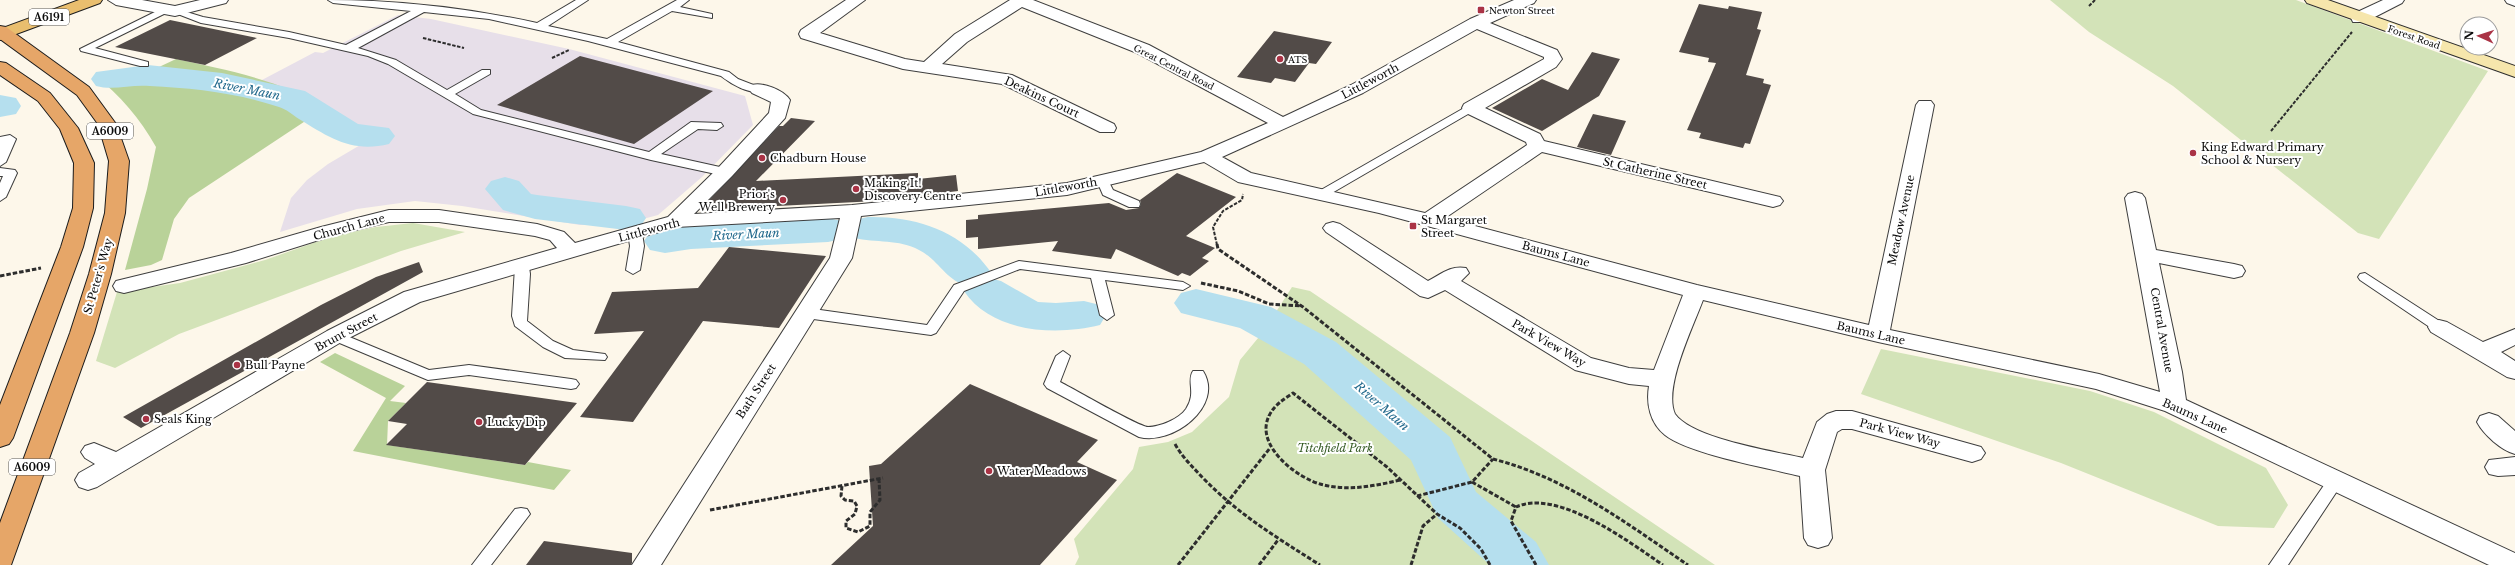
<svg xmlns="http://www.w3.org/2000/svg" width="2515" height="565" viewBox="0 0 2515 565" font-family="'Libre Baskerville',serif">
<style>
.industrial{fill:#e7dfe9}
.green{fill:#d3e3b8}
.forest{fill:#b9d299}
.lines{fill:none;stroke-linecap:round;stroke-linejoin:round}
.river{fill:#b5dfee;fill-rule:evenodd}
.building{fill:#524b48}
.service-casing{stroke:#3e3e3e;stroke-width:2}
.minor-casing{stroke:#3e3e3e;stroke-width:2}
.secondary-casing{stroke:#2d2d2d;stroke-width:2}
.primary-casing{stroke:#1c1c1c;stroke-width:2}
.trunk-casing{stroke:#1c1c1c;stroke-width:2}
.path-far1{stroke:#2d2d2d;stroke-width:2;stroke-dasharray:3.5 1.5;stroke-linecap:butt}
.path{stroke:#2d2d2d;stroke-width:3;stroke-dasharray:4.5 2;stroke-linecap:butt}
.service{fill:#fff;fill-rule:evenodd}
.minor{fill:#fff;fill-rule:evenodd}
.secondary{fill:#f6e6ac;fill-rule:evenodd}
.primary{fill:#e9be6e;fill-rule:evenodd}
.trunk{fill:#e6a668;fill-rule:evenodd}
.poi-dot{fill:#aa3345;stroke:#fff;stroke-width:1.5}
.labels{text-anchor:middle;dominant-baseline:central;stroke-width:4;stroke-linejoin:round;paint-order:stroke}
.far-poi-label{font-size:9px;fill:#0b0b0b;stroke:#fff;text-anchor:start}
.far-street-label{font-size:9px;fill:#0b0b0b;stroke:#fff}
.shield{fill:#fff;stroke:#545454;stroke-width:1}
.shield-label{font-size:10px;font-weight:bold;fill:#0b0b0b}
.street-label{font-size:11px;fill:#0b0b0b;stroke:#fff}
.poi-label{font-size:11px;fill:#0b0b0b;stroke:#fff;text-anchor:start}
.park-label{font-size:11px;font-style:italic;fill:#345a23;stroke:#fff}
.water-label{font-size:12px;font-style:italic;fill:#236a8d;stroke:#fff}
</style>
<rect width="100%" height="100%" fill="#fdf7ea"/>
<path class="industrial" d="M398,15l33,4 138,30 176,47 8,29 -51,52 -44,38 -34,9 -44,1 -118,-19 -47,-5 -58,8 -77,23 11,-34 16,-18 21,-16 56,-33 -32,-5 -46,-31 -46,-14 55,-29 8,1z"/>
<path class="green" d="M2050,0h246l192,71 -109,168 -21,-6 -185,-147 -84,-54z
M413,223l52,9 -64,19 -222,83 -64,34 -19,-7 21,-69 63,-9 85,-23 71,-25 40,-8z
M1292,287l18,4 405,274h-640l4,-8 -5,-18 59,-70 6,-22 29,-5 24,-10 37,-35 11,-37 23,-28z
M1881,349l209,42 64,21 112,56 22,37 -14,23 -56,-2 -157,-63 -200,-69z"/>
<path class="forest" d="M176,59c47,10 109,22 149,49l-136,90 -15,21 -12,41 -11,5 -26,5 22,-81 9,-42c-16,-29 -36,-51 -61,-72l64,-8z
M335,353l70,33 -15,15 16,2 -18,18 -1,24 138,20 3,-3 43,8 -17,20 -201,-39 33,-53 -66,-36z"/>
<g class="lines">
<path class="river" d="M148,65l74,8 83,18 53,33 31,4 6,8 -6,8c-37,9 -59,-6 -90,-25 -6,-4 -13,-10 -20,-12 -41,-14 -87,-19 -129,-21 -19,-2 -36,5 -54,0l-5,-7 5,-7z
M0,95l16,3 5,8 -5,8 -16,3z
M505,177l14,4 12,13 6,1 89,11 14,3 6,9 -6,9 -14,3 -91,-11 -32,-9 -18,-21 6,-8z
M868,217c50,-1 96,15 124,57l-3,4 12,3 37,21 18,1 28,-2 16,4 6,10 -6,10c-44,11 -108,8 -136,-34l4,-5c-22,-5 -29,-26 -49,-36 -20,-11 -43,-7 -65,-12l-6,-8 -6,9 -14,3 -137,7 -26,4 -15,-3 -6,-9 6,-9 41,-7 137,-7 14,3 6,8 6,-9z
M1196,289l75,18 65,35 114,95 26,55 60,50 13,23h-59l-52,-47 -27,-58 -107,-96 -64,-36 -59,-15 -7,-10 7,-10z"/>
</g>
<path class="building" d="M1699,4l29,5 1,-3 33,6 -5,17 4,1 -15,45 18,4 -1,4 8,2 -21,59 -5,-1 -2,5 -44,-10 2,-5 -14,-3 29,-67 -8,-1 1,-4 -30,-6z
M170,20l87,18 -52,27 -90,-18z
M1274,31l58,11 -16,22 -7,-1 -14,19 -20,-4 -4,5 -34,-6z
M1592,52l28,7 -21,37 -57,35 -50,-23 50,-29 26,11z
M580,56l133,35 -79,53 -137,-39z
M1593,114l33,7 -15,34 -34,-8z
M791,118l24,3 -59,60 162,-8v6l38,-4 2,16 -81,10 -177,9 79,-84h4z
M1177,173l59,24 -50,39 29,12 -13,10 7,3 -19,15 -8,-3 -4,3 -62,-27 -5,10 -59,-8 6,-10 -80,8v-12l-12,1v-18l12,-1v-4l131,-12 17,7 13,-2 2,-4 -1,-4z
M729,247l97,9 -47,72 -76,-7 -70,101 -53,-5 64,-86 -50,3 18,-42 86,-4z
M419,262l4,10 -282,156 -18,-11 198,-112 55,-28z
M427,382l150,21 -52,62 -139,-20 21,-21 -19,-3z
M970,384l128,56 -21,22 40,18 -77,85h-209l42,-39 -4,-60 12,-2z
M544,541l88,12v10l-1,2h-105z"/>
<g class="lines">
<g class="service-casing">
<path id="service" d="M328,0c70,0 141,8 209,23l39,-23h12l-40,26 59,13 70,-39h12l-9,7 32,7v4l-40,-7 -54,31 111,30 9,7 26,10 -2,2c-12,4 -31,-7 -41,-15l-133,-35 -99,-22 -65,-7 -66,36 38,12 51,30 35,-20h8v4l-35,20 26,16 168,42 42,-30 30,1 2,3 -6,4 -19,-1 -37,25 68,15 2,3 -6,4 -74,-16 -178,-46 -85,-50 -20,-8 -79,-18 -88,-15 -31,-12 -75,37 53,14v4h-8l-59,-15 -1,-2 87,-43 36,11 86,15 57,13 65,-34 -78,-8z
M1471,104l6,4 -2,2 -150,87h-10l-1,-3z
M10,135l6,4 -10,23 -6,4v-29z
M0,168l15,2 2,3 -11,24 -6,4v-18l3,-7h-3z
M1103,177l4,1 6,12 26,11 1,3 -1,3h-10l-26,-12 -6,-14z
M635,229l7,4 2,13 -4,24 -7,4 -7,-4 4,-24 -2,-13z
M1019,261l164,21 7,4 -7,4 -78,-10 9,35 -7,5 -7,-5 -9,-37 -71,-9 -56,22 -28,42 -5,2 -125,-17 -7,-5 7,-5 121,17 27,-40z
M522,263l7,4 1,7 -3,47 26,20 20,9 32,4 2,3 -2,3 -40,-2 -22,-11 -28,-21 -3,-10 3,-49z
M2365,273l79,51 2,3 -2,3h-10l-74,-50 -2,-3 2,-3z
M335,331l94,39 40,-5 102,14 5,1 3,4 -3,4 -5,1 -102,-14 -41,5 -98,-41 -2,-3 2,-3z
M1063,351l7,5 -10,26c14,7 79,45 88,45 12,0 31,-8 38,-18 11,-17 0,-27 7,-38h10c22,35 -31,75 -64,66l-92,-49 -3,-4 12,-28z
M2335,476l6,2 2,4 -55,83h-19l60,-87z
M521,508l6,1 3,5 -39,51h-19l43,-56z"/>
</g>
<g class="minor-casing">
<path id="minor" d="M108,0h34l33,6 25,-6h28l-2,3 -51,13 -59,-11z
M846,0h19l-45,33 85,26 19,3 31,-28 55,-34h23l116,45 134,72 68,-32 119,-66 44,-19h22l-2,3 -44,20 67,27 5,9 -6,8 -71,41 55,26 4,7 236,56 3,4 -3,4 -7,2 -231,-55 -97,66 252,67 172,40 47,-220 3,-4h12l3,4 -44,225 209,44 61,18 -35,-194 3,-4 7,-2 7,2 3,4 11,52 78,14 8,2 3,5 -3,5 -8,2 -75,-15 23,109 4,28 329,153v12h-26l-324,-154 -69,-22 -218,-47 -175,-42c-10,27 -40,88 -28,114 18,25 98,37 128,44l14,-36 10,-8 9,-3h16l129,36 4,6 -4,6 -9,3 -120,-33h-10l-5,3 -12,38 7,68 -4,7 -10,3 -10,-3 -4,-7 -4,-62c-32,-8 -111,-22 -135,-41 -15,-12 -19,-31 -16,-49l-20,-2 -54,-14 -130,-80 -17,8 -8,-2 -94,-64 -3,-4 3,-4 7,-2 7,2 88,57c13,-7 23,-16 38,-13l3,5 -8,8 130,77 38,10 25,2 29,-75 -304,-82 -141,-31 -34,-20 -137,33 -206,21 -9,42 -191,307h-29l198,-307 10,-40 -164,9 -256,75 -77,39 -246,146 -9,3 -9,-3 -4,-7 4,-7 16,-9 -10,-6 -4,-6 4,-6 9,-3 22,9 211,-121 77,-39 153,-44 -7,-8 -15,-4 -96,-14h-50l-54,13 -89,28 -122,30 -8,-2 -3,-5 3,-5 115,-28 90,-26 68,-17h50l98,14 27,8 11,11 93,-26 50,-49 51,-55 2,-11 -19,-9 -3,-4 3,-4c11,-3 32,5 38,15l-5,18 -53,58 -38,38 158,-9 215,-22 134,-31 67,-29 -131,-70 -115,-46 -55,35 -25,22 70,11 102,49 2,4 -2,4h-14l-98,-48 -99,-15 -102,-31 -2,-4 2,-4zM1477,29l67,28v2l-80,45 -2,4 2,4 62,30 1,3 -102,68 -174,-40 -29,-16 141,-64z
M2383,0h21l-2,3 -37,19h-12l-2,-4 2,-4z
M2505,0h10v6l-8,-3z
M2439,320l8,2 36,20 32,-13v16l-14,7 14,9v18l-8,-2 -76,-45 -3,-5 3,-5z
M2489,413l9,3 17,15v23c-14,-4 -31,-19 -38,-32l3,-6z
M2515,457v18l-17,1 -9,-2 -4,-7 4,-7z"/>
</g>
<g class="secondary-casing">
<path id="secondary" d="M2305,0h23l187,66v11l-208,-74z"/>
</g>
<g class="primary-casing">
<path id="primary" d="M79,0h23l-2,3 -100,37v-11z"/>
</g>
<g class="trunk-casing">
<path id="trunk" d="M0,26l6,1 83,60 27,37 13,37 -4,52 -14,61 -17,59 -83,232h-11v-42l70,-190 19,-59 16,-61 4,-52 -11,-37 -21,-29 -77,-56z
M0,62l6,1 44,30 28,35 16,35 -1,45 -10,39 -70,191 -4,6 -9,3v-42l61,-158 12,-39 1,-45 -14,-34 -22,-28 -38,-26z"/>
</g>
<path class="path-far1" d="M2089,6l6,-6
M423,38l41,10
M552,58l17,-8
M2271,131l81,-99
M1217,245l-4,-18 10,-16 19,-11 1,-6"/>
<path class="path" d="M1217,244l1,5 85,58 190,152c74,19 133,64 195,106
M0,276l41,-8
M1201,283l37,8 31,13 33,2
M1175,444c7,13 17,22 27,33 37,38 74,60 118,88
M1400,480c-25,6 -51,11 -76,5 -25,-5 -70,-39 -55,-69 5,-11 14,-16 24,-23l94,74 50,47 23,14 21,21 9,16
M1472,482l44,25
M842,486l-1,10 4,4 9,1 3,5 -2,8 -9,7v7l12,4 12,-6v-14l10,-12 -1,-21
M1417,496l55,-14 21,-23
M710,510l173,-32
M1178,565l92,-117
M1259,565l19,-25
M1411,565l12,-39 14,-12
M1536,565l-25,-44 5,-14c42,-19 113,35 147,58"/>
<use href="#service" class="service"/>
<use href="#minor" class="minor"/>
<use href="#secondary" class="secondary"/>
<use href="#primary" class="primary"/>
<use href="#trunk" class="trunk"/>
</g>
<g class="poi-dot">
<rect x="1477" y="6" width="8" height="8" rx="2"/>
<circle cx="1280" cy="59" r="4"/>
<circle cx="2193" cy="153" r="4"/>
<circle cx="762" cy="158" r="4"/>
<circle cx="856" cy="189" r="4"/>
<circle cx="783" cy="200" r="4"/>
<rect x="1409" y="222" width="8" height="8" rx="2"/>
<circle cx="237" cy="365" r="4"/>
<circle cx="146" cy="419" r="4"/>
<circle cx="479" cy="422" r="4"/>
<circle cx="989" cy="471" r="4"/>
</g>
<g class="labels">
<g class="far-poi-label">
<text x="1489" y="10">Newton Street</text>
<text x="1288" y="59">ATS</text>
</g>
<g class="far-street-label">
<text transform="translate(2414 37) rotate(19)">Forest Road</text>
<text transform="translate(1174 67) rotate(27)">Great Central Road</text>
</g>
<g class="shield">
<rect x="29" y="9" width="40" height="16" rx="3"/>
<rect x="87" y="123" width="46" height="16" rx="3"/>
<rect x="9" y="459" width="46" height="16" rx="3"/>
</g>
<g class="shield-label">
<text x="49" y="17">A6191</text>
<text x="110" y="131">A6009</text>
<text x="32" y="467">A6009</text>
</g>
<g class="street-label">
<text transform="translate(1370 81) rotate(-28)">Littleworth</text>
<text transform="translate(1042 97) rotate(25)">Deakins Court</text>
<text transform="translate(1655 173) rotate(13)">St Catherine Street</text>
<text transform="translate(1066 187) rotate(-10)">Littleworth</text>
<text transform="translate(1901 220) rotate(-78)">Meadow Avenue</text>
<text transform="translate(349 227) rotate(-15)">Church Lane</text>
<text transform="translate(649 230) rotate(-15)">Littleworth</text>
<text transform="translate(1556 254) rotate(15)">Baums Lane</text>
<text transform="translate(98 276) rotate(-74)">St Peter's Way</text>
<text transform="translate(2162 330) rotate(80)">Central Avenue</text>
<text transform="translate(346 332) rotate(-28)">Brunt Street</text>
<text transform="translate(1871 333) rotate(13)">Baums Lane</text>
<text transform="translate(1549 343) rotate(30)">Park View Way</text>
<text transform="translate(756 391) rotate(-57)">Bath Street</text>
<text transform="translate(2195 416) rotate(24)">Baums Lane</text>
<text transform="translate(1900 433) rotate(15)">Park View Way</text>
</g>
<g class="poi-label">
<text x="2201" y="147">King Edward Primary<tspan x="2201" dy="13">School &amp; Nursery</tspan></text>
<text x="770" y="158">Chadburn House</text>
<text x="864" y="183">Making It!<tspan x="864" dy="13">Discovery Centre</tspan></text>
<text x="775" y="194" text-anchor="end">Prior's<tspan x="775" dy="13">Well Brewery</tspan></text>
<text x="1421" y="220">St Margaret<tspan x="1421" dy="13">Street</tspan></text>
<text x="245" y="365">Bull Payne</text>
<text x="154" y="419">Seals King</text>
<text x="487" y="422">Lucky Dip</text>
<text x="997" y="471">Water Meadows</text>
</g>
<g class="park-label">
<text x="1335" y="448">Titchfield Park</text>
</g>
<g class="water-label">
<text transform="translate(247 89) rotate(11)">River Maun</text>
<text transform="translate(746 234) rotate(-3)">River Maun</text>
<text transform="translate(1382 406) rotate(41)">River Maun</text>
</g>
</g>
<g transform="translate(2479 36) rotate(273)"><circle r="19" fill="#ffffff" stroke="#9d9d9d"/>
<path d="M0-3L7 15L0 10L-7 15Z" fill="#aa3345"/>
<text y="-6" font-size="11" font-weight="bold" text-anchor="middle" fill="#0b0b0b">N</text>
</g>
</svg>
